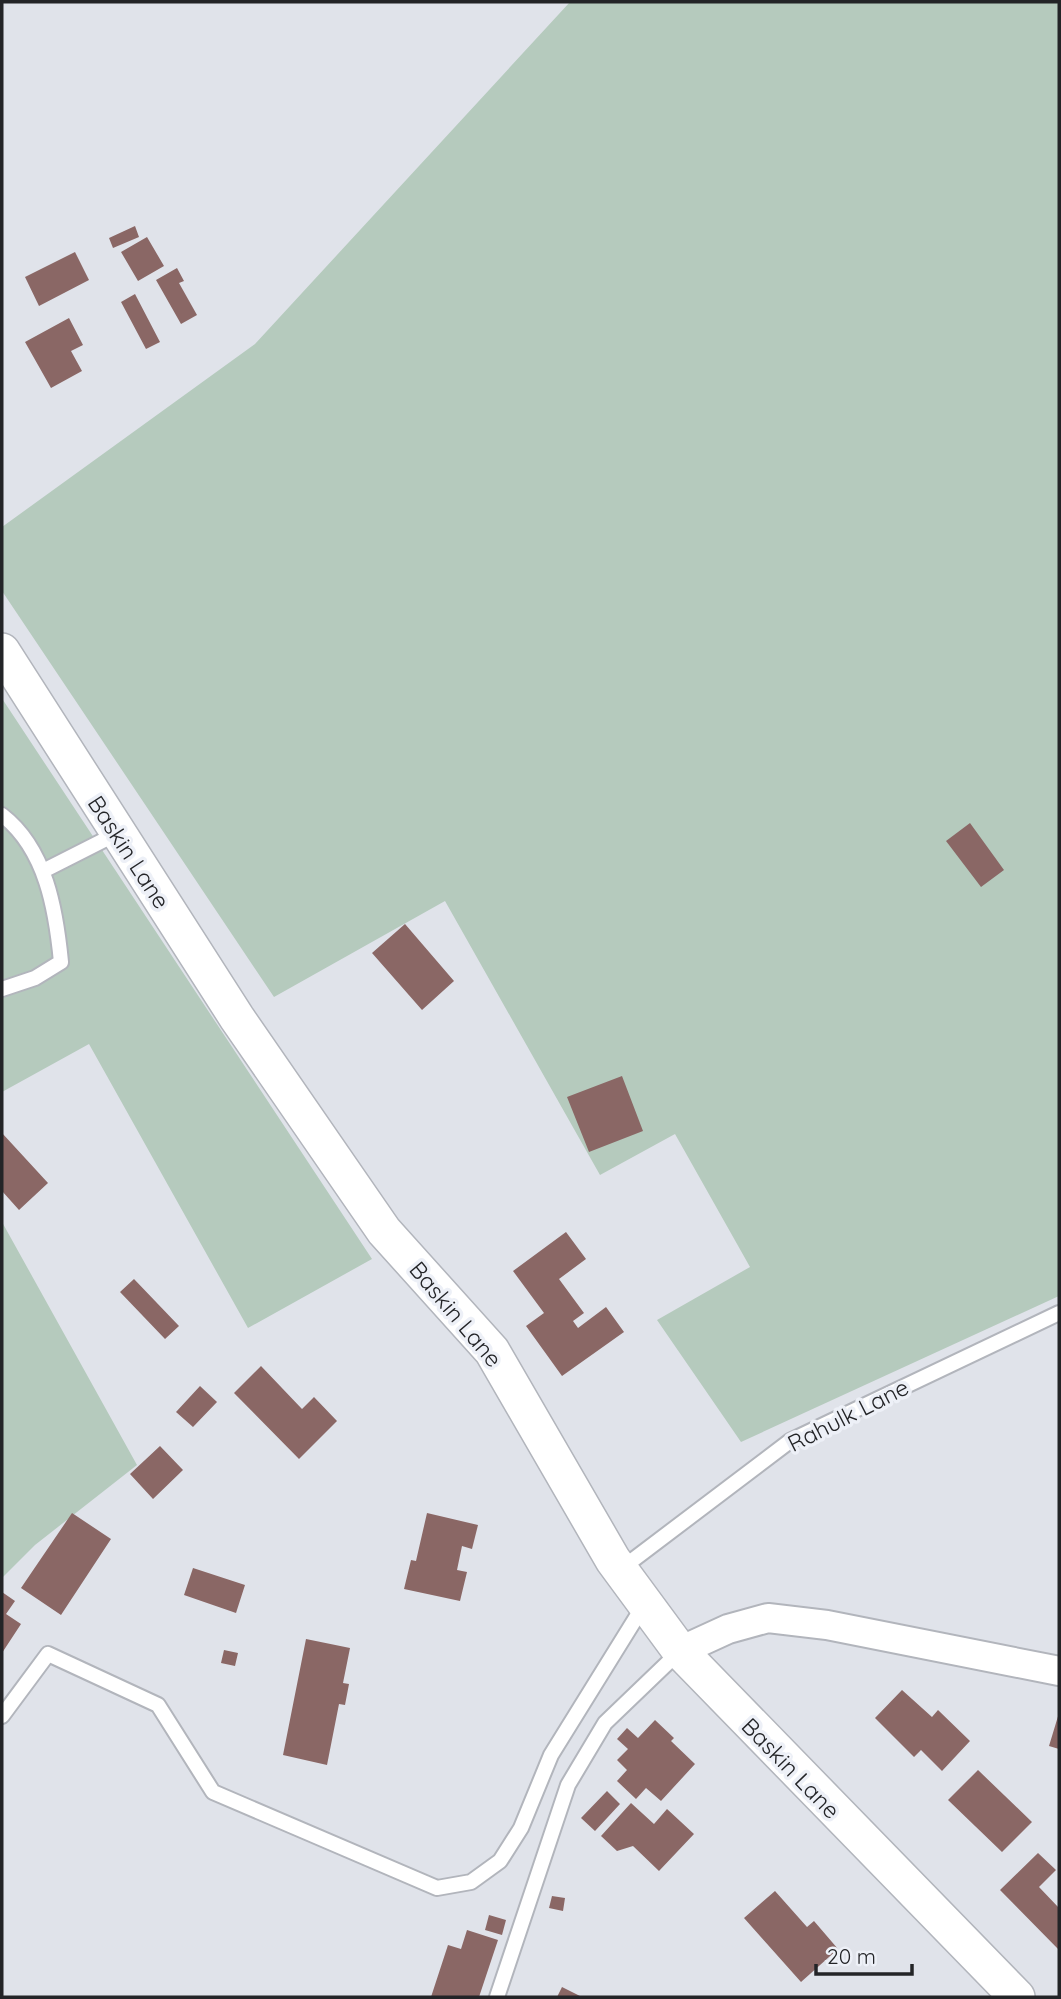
<svg xmlns="http://www.w3.org/2000/svg" width="1061" height="1999" viewBox="0 0 1061 1999" font-family="Quicksand,sans-serif">
<style>
.green{fill:#b5cabd}
.building{fill:#8a6765}
.lines{fill:none;stroke-linecap:round;stroke-linejoin:round}
.service-casing{stroke:#b2b5bc;stroke-width:18}
.minor-casing{stroke:#b2b5bc;stroke-width:32}
.tertiary-casing{stroke:#b2b5bc;stroke-width:38}
.service{stroke:#fff;stroke-width:14}
.minor{stroke:#fff;stroke-width:28}
.tertiary{stroke:#fff;stroke-width:35}
.labels{text-anchor:middle;dominant-baseline:central;stroke-width:7;stroke-linejoin:round;paint-order:stroke}
.street-label{font-size:23px;fill:#232427;stroke:#edf0f7}
</style>
<rect width="100%" height="100%" fill="#e0e3ea"/>
<path class="green" d="M570,2h489v1294l-318,146 -84,-122 93,-53 -75,-133 -75,41 -155,-274 -171,96 -272,-406v-64l253,-183z
M3,700l369,559 -124,69 -159,-284 -87,48z
M2,1222l135,243 -102,80 -33,33z"/>
<path class="building" d="M135,226l4,11 -26,11 -4,-10z
M147,237l17,29 -26,15 -17,-29z
M75,252l14,28 -50,26 -14,-29z
M177,268l7,13 -5,2 18,32 -16,9 -25,-44z
M135,294l25,48 -14,7 -25,-47z
M69,318l14,27 -12,6 11,20 -31,17 -26,-46z
M970,823l34,47 -23,17 -35,-46z
M405,924l49,57 -32,29 -50,-57z
M622,1076l21,55 -54,21 -22,-55z
M2,1133l46,50 -29,27 -17,-19z
M566,1232l20,27 -27,20 25,34 -11,8 5,7 28,-21 18,25 -62,44 -36,-50 18,-13 -31,-42z
M134,1279l45,47 -14,13 -45,-47z
M261,1366l41,43 12,-12 23,24 -38,38 -65,-66z
M200,1386l17,16 -24,25 -17,-15z
M160,1446l23,24 -30,29 -23,-25z
M72,1513l39,26 -50,76 -40,-27z
M427,1513l51,12 -6,24 -10,-3 -5,24 10,2 -7,29 -56,-12 7,-29 5,1z
M193,1568l52,17 -9,28 -52,-18z
M2,1592l13,9 -9,13 15,10 -19,29z
M306,1639l44,9 -7,35 6,1 -4,21 -6,-1 -12,61 -44,-10z
M224,1650l14,3 -3,13 -14,-3z
M902,1690l30,27 6,-7 32,31 -28,30 -21,-21 -7,7 -39,-39z
M1059,1713v36l-10,-3z
M655,1720l19,18 -3,3 24,23 -34,37 -15,-13 -10,11 -19,-18 10,-11 -10,-10 11,-11 -11,-10 10,-11 11,10z
M978,1770l54,52 -30,30 -54,-52z
M607,1791l13,13 -25,27 -14,-13z
M631,1803l23,21 13,-15 27,25 -35,37 -26,-25 -16,5 -16,-15z
M1038,1853l18,17 -17,17 20,21v42l-59,-60z
M775,1891l32,36 7,-6 24,28 -37,33 -57,-64z
M552,1896l13,2 -2,13 -14,-3z
M489,1915l17,5 -4,15 -17,-5z
M467,1930l31,10 -19,57h-48l17,-52 13,4z
M562,1987l20,10h-25z"/>
<g class="lines">
<g class="service-casing">
<path id="service" d="M2,815c44,34 54,95 59,147l-26,16 -33,11
M43,871l75,-38
M621,1569l169,-128 269,-128
M2,1716l46,-62 110,51 55,87 224,96 34,-6 29,-21 21,-33 30,-73 93,-150
M497,1997l71,-212 37,-62 75,-72"/>
</g>
<g class="minor-casing">
<path id="minor" d="M680,1651l48,-22 40,-11 59,7 232,46"/>
</g>
<g class="tertiary-casing">
<path id="tertiary" d="M2,651l235,367 147,213 108,120 121,209 67,91 337,346"/>
</g>
<use href="#service" class="service"/>
<use href="#minor" class="minor"/>
<use href="#tertiary" class="tertiary"/>
</g>
<g class="labels">
<g class="street-label">
<text transform="translate(129 852) rotate(57)">Baskin Lane</text>
<text transform="translate(456 1314) rotate(50)">Baskin Lane</text>
<text transform="translate(848 1415) rotate(-27)">Rahulk Lane</text>
<text transform="translate(791 1768) rotate(46)">Baskin Lane</text>
</g>
</g>
<rect width="1061" height="1999" fill="none" stroke="#232427" stroke-width="7"/>
<path d="M816 1964v10h96v-10" fill="none" stroke="#232427" stroke-width="3.5"/>
<text x="827" y="1964" font-size="21" fill="#232427" stroke="#edf0f7" stroke-width="5" paint-order="stroke">20 m</text>
</svg>
